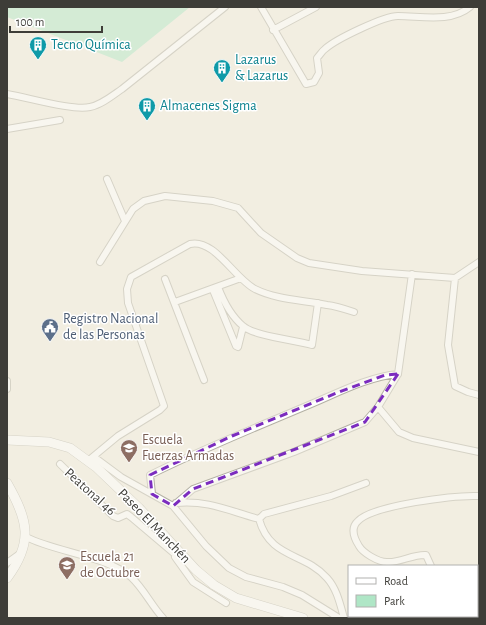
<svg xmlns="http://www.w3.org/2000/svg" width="486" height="625" viewBox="0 0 486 625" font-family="'Alegreya Sans',sans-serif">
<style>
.green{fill:#afe6c6}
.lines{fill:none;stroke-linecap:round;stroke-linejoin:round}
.street-casing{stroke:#b4b1a5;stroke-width:8}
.secondary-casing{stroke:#b4b1a5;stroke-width:10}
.street{stroke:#fff;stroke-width:6}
.secondary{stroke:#fff;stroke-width:9}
.marked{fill:none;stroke:#7b2cbf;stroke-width:3;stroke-dasharray:8 5;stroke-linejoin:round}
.labels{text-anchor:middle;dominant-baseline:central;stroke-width:3;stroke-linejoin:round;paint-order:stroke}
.culture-label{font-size:14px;fill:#0d838f;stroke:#fff;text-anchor:start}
.service-label{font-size:14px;fill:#4e5e75;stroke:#fff;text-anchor:start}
.education-label{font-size:14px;fill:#785e54;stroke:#fff;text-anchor:start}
.street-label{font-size:14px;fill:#3e3d38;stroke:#fff}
</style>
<rect width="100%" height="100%" fill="#f2eee1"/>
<path class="green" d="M7,7h183l-68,55 -115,-45z"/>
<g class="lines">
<g class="street-casing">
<path id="street" d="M261,7l45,77 8,-2 5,-9 -2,-15c3,-3 5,-7 8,-9 11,-10 59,-33 73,-33 23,0 53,7 72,-9
M273,30l43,-23
M7,94c20,3 65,17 83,13 11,-2 22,-11 32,-18l103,-82
M7,129l53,-9
M107,179l18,42
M100,262l33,-53 11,-8 21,-5 48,5 25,7 23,25 36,25 12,5 53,8 93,7 24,-16
M455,278l-7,67 7,41 13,6 11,3
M165,279l39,101
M218,287c5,13 14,30 25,39 11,10 52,14 69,19l6,-42
M213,290l23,56 2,1 5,-20
M175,302l66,-24
M7,381v8
M378,407l21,25 14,6 66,14
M94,457l27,20 52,29 33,40 23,22 17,9 37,10 19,8 37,23
M89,460l29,-24 42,-26 4,-4 -36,-103 -1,-14 4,-12 59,-33c24,-6 45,35 65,45 22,11 49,11 72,16 9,1 18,4 27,7
M60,464l53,52 5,2 9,-4 4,3 52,44
M152,494l-2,-19c50,-25 102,-46 154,-68 30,-12 62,-30 94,-33
M176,503c33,-3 53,8 83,16 11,40 45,33 68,59 10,11 13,26 17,40
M173,506l20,-17 101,-37 71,-30 13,-15 20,-33 14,-100
M259,519l5,-5 67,-18 35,-13
M26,537c30,15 83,20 105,40 13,12 20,28 32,41
M175,557l18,25 33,21
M7,563l14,-10
M431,566l-5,-11c-13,-1 -26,8 -39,7 -9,0 -24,-9 -28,-16 -5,-8 -9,-18 -1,-25 15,-16 98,-26 121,-25
M432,618v-2"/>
</g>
<g class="secondary-casing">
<path id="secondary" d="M7,440l42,2 21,6 26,19 43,41 57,62 18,15 22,13 67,20
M7,483c21,37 27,59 0,95"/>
</g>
<use href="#street" class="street"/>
<use href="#secondary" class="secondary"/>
</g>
<path d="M0 0H486V625H0ZM398,374l-33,48 -172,67 -20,17 -21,-12 -2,-19 82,-39 107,-44 46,-17z" fill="#f2eee1" fill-opacity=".55" fill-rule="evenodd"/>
<path class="marked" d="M398,374l-33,48 -172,67 -20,17 -21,-12 -2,-19 82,-39 107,-44 46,-17z"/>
<defs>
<g id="building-pin" transform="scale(0.9)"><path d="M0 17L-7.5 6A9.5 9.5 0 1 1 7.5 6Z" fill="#0f9aa8" stroke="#fff"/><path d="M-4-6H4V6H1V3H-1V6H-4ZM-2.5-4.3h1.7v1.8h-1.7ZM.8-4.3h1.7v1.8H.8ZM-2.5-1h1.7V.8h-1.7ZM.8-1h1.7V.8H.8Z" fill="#fff"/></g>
<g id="civic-pin" transform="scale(0.9)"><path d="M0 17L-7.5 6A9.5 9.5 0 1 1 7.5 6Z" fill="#5c6f8a" stroke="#fff"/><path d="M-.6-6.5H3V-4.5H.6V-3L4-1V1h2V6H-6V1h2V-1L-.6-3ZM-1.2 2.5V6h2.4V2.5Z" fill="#fff"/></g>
<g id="school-pin" transform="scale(0.9)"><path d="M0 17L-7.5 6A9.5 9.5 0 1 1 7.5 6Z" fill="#8d6e63" stroke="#fff"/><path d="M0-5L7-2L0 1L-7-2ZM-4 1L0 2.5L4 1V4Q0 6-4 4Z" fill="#fff"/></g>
</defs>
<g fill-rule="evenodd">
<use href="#building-pin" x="38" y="45"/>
<use href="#building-pin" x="222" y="68"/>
<use href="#building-pin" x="147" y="106"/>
<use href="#civic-pin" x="50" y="327"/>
<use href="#school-pin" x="129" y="448"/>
<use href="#school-pin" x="67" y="565"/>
</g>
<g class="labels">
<g class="culture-label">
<text x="51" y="45">Tecno Química</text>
<text x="235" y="60">Lazarus<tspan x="235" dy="16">&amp; Lazarus</tspan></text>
<text x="160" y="106">Almacenes Sigma</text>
</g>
<g class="service-label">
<text x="63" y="319">Registro Nacional<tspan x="63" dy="16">de las Personas</tspan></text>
</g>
<g class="education-label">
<text x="142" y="440">Escuela<tspan x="142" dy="16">Fuerzas Armadas</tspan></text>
<text x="80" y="557">Escuela 21<tspan x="80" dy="16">de Octubre</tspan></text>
</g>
<g class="street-label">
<text transform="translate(90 492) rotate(42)">Peatonal 46</text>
<text transform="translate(154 526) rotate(46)">Paseo El Manchén</text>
</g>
</g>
<rect width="486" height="625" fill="none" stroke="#3e3d38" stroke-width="16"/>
<rect x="348" y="565" width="130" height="52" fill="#ffffff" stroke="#b2b1af"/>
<rect x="356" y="578" width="20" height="6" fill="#ffffff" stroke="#b2b1af"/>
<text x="384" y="585" font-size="12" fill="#3e3d38">Road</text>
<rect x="356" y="595" width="20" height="12" fill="#afe6c6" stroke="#b2b1af"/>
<text x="384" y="605" font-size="12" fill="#3e3d38">Park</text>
<path d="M10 26v6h92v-6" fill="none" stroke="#3e3d38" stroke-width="2"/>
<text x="16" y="26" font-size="12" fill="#3e3d38" stroke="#ffffff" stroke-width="3" paint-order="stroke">100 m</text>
</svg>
